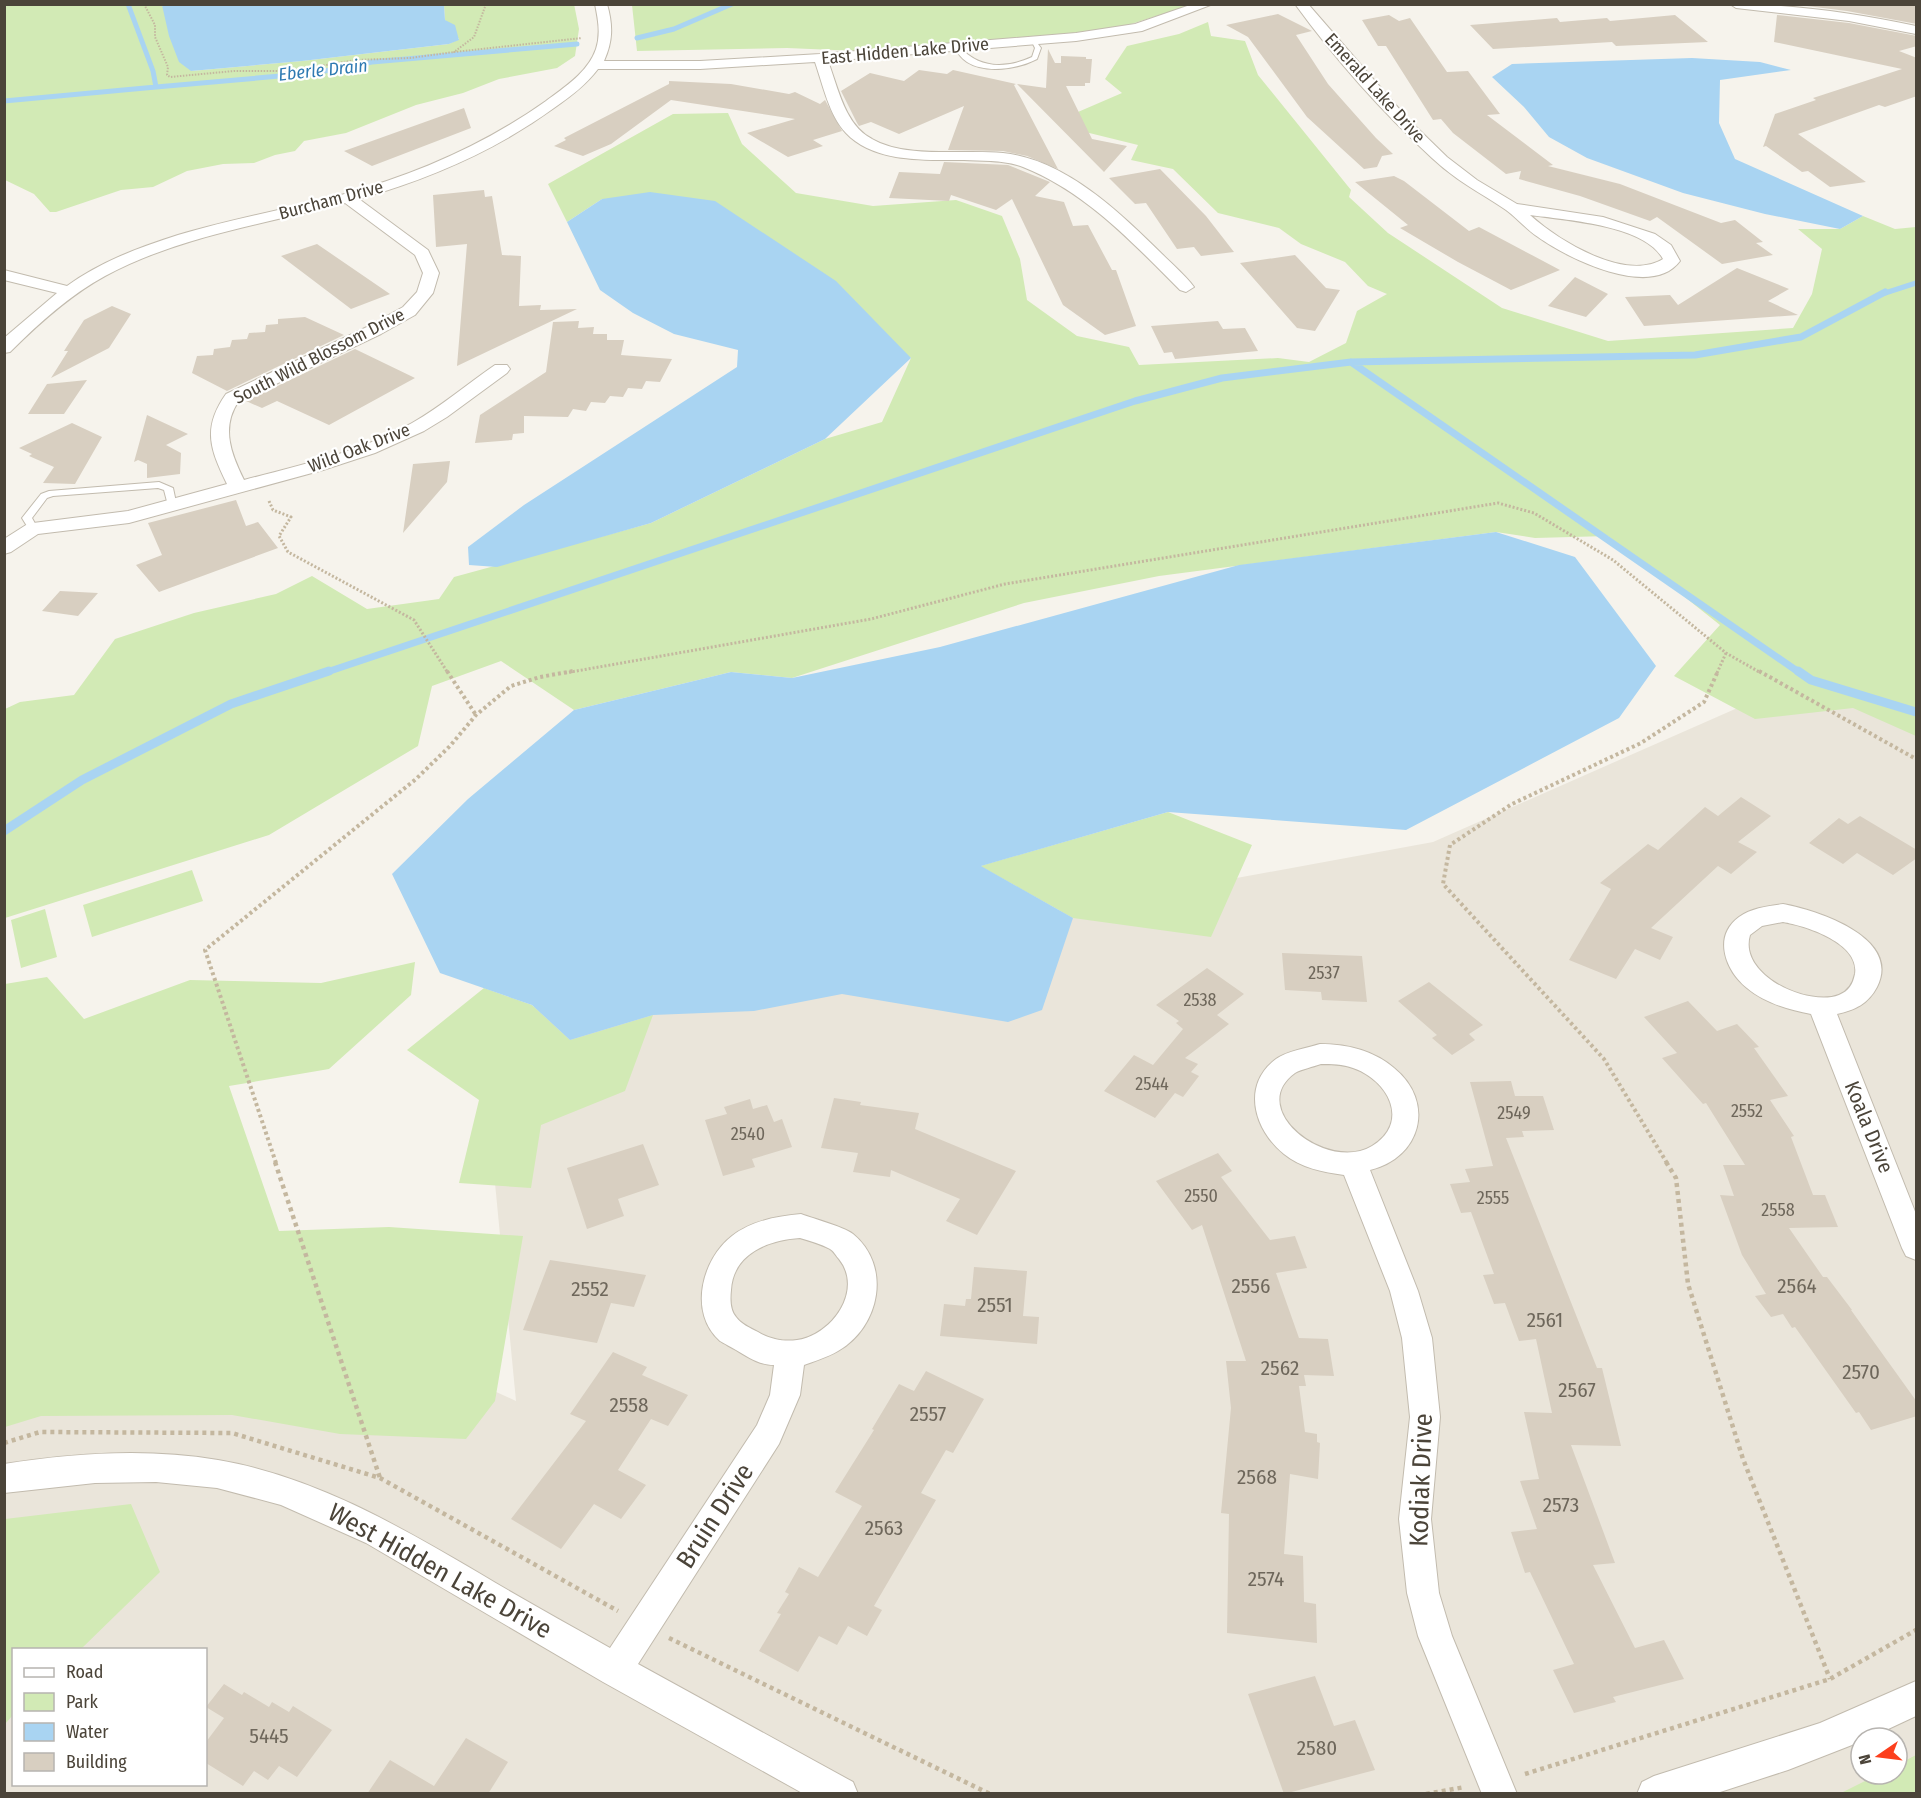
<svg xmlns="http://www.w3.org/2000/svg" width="1921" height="1798" viewBox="0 0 1921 1798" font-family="'Fira Sans Condensed',sans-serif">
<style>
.residential{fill:#eae5da;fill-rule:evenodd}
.green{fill:#d2eab5}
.water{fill:#a9d4f2}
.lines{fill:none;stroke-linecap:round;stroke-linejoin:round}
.stream-far2{stroke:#a9d4f2;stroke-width:5}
.stream-far1{stroke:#a9d4f2;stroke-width:7}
.stream{stroke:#a9d4f2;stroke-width:9}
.building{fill:#d8cfc1}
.lane-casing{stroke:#c2bbae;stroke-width:2}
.street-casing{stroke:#c2bbae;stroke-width:2}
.path-far3{stroke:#c4b79f;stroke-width:2;stroke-dasharray:1.5 1.5;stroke-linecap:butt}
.path-far2{stroke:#c4b79f;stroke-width:3;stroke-dasharray:2 2;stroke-linecap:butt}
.path-far1{stroke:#c4b79f;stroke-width:4;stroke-dasharray:3 3;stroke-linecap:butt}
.path{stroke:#c4b79f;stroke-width:4.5;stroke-dasharray:4 4;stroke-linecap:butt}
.lane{fill:#fff;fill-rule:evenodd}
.street{fill:#fff;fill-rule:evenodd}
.labels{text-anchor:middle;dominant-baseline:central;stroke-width:4.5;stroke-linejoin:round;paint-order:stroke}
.far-street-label{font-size:18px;fill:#4b4439;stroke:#fff}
.far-water-label{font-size:18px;font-style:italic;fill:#2e7ab2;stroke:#fff}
.number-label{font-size:18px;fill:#6e675b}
.street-label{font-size:21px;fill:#4b4439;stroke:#fff}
.near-number-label{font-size:21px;fill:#6e675b}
.near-street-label{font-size:26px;fill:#4b4439;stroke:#fff}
</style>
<rect width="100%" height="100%" fill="#f6f3ec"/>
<path class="residential" d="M1785,687l131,38v1068h-1911l-1,-404 468,-8 44,20 -37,-384 954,-175zM14,1650h192v134h-192zM1861,1738h36v36h-36z"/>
<path class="green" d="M574,4l5,25 -4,27 -18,12 -58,11 -36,14 -47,12 -70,28 -42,8 -9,10 -20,4 -21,8 -31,1 -36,7 -34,16 -32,3 -65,22h-6l-16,-18 -29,-14v-175h157l29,66 111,-10 147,-17 10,-5 -14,-19 -1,-15z
M632,5h559l-63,20 -64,10 -206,16 -71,-3 -150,3z
M1208,22l3,14 34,5 13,34 93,115 -2,7 39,36 114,75 106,33 185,-13 19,-34 10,-45 -24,-20h42l23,-13 32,13 21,-2v509l-63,-28 -98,11 -81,-43 46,-51 -112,-89 -73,2 -39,-6 -337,44 -135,27 -232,75 -61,-6 -157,38 -73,-49 -69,25 -14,60 -149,89 -264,83v-209l15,-7 54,-7 41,-56 79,-26 82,-19 36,-18 55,33 72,-10 15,-22 197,-54 174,-84 57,-17 29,-64 -309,-159 -35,23 -19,-38 125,-70 55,-1 14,31 54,49 77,13 83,-6 46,16 18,43 7,41 50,36 52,11 10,18 139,-7 31,4 37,-19 11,-32 30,-17 -19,-8 -23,-24 -44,-18 -22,-16 -61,-15 -45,-44 -42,-9 7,-15 -73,-18 6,-12 51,-22 -17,-14 22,-33 52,-12z
M1168,812l84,33 -41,92 -138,-19 -93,-52z
M192,870l11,31 -111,36 -9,-32z
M45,909l12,48 -36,11 -10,-48z
M415,962l-4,33 -82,74 -100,17 50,145 110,-4 134,9 -28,165 -29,38 -126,-5 -108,-19 -191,1 -36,11v-443l42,-7 37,42 106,-39 131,3z
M484,988l48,17 38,35 83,-25 -28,76 -84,34 -10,63 -72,-5 20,-83 -72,-50z
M131,1504l29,68 -79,77 -67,1 -1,65 -8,9v-205z
M1916,1755v38h-75l38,-19h18v-9z"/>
<path class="water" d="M162,5h282l1,15 10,5 4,15 -10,4 -147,17 -111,10 -12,-9 -10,-26z
M1692,58l68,4 31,8 -71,10 -1,43 16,36 128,57 -23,13 -75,-15 -82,-21 -96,-35 -38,-21 -25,-30 -32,-30 20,-13z
M650,192l65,9 121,80 75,77 -86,81 -174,84 -154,44 -28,-2 -1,-18 56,-42 213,-138 1,-17 -64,-16 -41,-21 -33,-23 -33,-68 35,-23z
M1496,532l79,25 81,109 -37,52 -213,112 -238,-18 -187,54 92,52 -31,92 -34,12 -166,-28 -88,17 -101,4 -83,25 -38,-35 -92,-32 -48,-99 76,-75 106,-89 157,-38 61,6 148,-31 299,-82z"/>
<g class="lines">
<path class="stream-far2" d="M128,4l25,67 3,16 158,-14 58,-11 205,-18
M637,38l37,-9 58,-25
M4,101l152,-14
M1882,294l34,-11"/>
<path class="stream-far1" d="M1351,362l449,311
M324,673l811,-272 87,-23 129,-16 344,-7 106,-18 84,-45"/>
<path class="stream" d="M1798,671l13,9 105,32
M4,831l78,-51 149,-76 98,-33"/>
</g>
<path class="building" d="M1791,4h126v20l-70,-13z
M1278,14l34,17 -16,4 32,49 48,54 17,16 -11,2 -5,11 -13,2 -57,-52 -59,-80 -22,-12z
M1389,15l10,6 11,-3 37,54 21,-1 32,43 -13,1 66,50 -5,1 72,18 101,39 14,-3 28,22 -7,1 17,12 -51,9 -65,-47 -7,4 -70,-25 -61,-17 2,-8 -15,3 -53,-41 -12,-14 -8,1 -47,-74h-8l-16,-26z
M1675,15l33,27 -92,4 -4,-4 -119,7 -23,-24 87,-7 3,4 47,-4 3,3z
M1777,15l72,8 68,13v10l-18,5 18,7v38l-32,11 -6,-2 -81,29 68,48 -36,5 -22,-16 -6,1 -36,-26 -3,1 12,-33 41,-14 -3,-2 89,-29 -128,-27z
M1048,49l7,14h6v-7l25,1v2h6l-2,24h-5v3h-19l26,53 35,7 -23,26 -87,-88 29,4z
M919,70l28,4 6,-4 63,14 -2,1 44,84 -31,-13 -24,-5 -55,-1 16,-44 -65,28 -28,-12 -12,4 -2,-3 -16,-32 29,-18 34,8z
M669,81l62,3 58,10 6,-2 25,12 5,-4 17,31 -29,9 10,6 -35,11 -41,-24 48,-14 -124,-19 -60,44 -28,12 -29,-10 12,-6 -2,-2 105,-54z
M464,108l7,20 -99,38 -28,-15z
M944,162l64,3 42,17 -15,14 29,6 9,24 15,-1 24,45h4l20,56 -31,9 -42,-30 -51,-106 -16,11 -45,-15 -2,6 -60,-3 10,-26 41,2z
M1160,169l46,47 28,36 -33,4 -7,-9 -17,2 -31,-46 -11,1 -26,-26z
M1394,176l10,5 65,50 10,-4 81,43 -49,20 -53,-28 -58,-34 8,-3 -53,-43z
M484,190l1,7 7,-1 10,59 19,1 -2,50 22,-1 -1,5 37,-1 -120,57 10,-122 -31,3 -3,-52z
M317,244l73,50 -39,15 -70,-53z
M1295,255l31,33 14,2 -25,41 -18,-3 -57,-65z
M1737,268l52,21 -21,12 30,14 -154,11 -19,-29 45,-2 8,10z
M1575,277l33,17 -22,23 -38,-11z
M112,306l19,8 -22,34 -58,30 17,-27h-4l20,-31z
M305,317l39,18 -117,56 -35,-18 5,-17 16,-1 1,-6 16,-2 2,-7 15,-1 2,-6 16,-1 1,-7 12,-1v-5z
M579,321l-1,7 16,-1 -1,7h14v6h17l-3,15 51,4 -12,23 -14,-1 -4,8 -14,-1 -5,9 -13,-1 -5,7 -14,-1 -5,9 -13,-2 -5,8 -44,-1v17l-11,1 -1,6 -37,3 5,-28 66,-43 7,-50z
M1218,321l5,8 22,-1 13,23 -83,8 -3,-7 -8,1 -13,-27z
M355,349l60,29 -86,47 -52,-24 -15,7 -16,-7z
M87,380l-23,34h-36l19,-30z
M147,415l41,19 -22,11 15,8 -1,21 -33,4v-14l-9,-4 -4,2z
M72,423l30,14 -27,47 -32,-1 11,-16 -25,-11 3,-2 -13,-6z
M450,461l-3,21 -44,51 10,-69z
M236,500l10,26 12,-4 20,26 -119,44 -23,-27 26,-10 -14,-32z
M60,591l38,2 -20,23 -36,-5z
M1741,797l30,19 -33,26 19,10 -26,22 -13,-8 -67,62 22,9 -13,23 -25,-11 -19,30 -47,-19 42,-71 -11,-6 48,-39 10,6 47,-43 13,9z
M1860,816l57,34v8l-24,17 -36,-22 -14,11 -34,-21 30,-25 9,6z
M1282,953l80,3 5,46 -45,-2 -1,-8 -36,-2z
M1207,968l37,26 -27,21 12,9 -44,34 13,6 -7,8 8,4 -16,21 -8,-4 -20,25 -51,-27 30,-36 19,10 30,-36 -7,-6 3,-2 -23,-16z
M1429,982l54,43 -14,9 6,6 -23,15 -20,-17 5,-3 -39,-34z
M1688,1001l29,30 20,-7 22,23 -5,1 34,48 -18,4 24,36 -3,1 22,58h12l13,32 -49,1 34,49h4l25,33h-1l66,92v14l-46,14 -12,-18 -3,1 -61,-86 -3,1 -9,-14 -12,3 -16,-21 11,-2 -24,-39 -22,-60 14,1 -11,-31h22l-39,-62 -3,1 -41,-46 15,-5 -33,-36z
M1511,1081l4,15h28l11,34 -32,1 2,6 -18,1 91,230h5l19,78 -50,-1 44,118 -22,2 42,83 29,-8 20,39 -71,18 3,5 -42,11 -21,-43 21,-6 -44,-92 -5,1 -14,-41 26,-3 -17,-48 19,-2 -15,-67 28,1 -16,-74 -17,2 -14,-38 -11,1 -11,-29 11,-1 -23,-62 -10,1 -11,-29 20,-2 -5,-13 28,-3 -23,-84z
M834,1098l27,4 -1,3 59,8 -4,16 101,42 -39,64 -31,-14 14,-22 -69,-29 -1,7 -37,-5 5,-19 -37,-5z
M750,1099l3,10 14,-4 7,17 8,-3 10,28 -40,12 3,8 -32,9 -18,-56 22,-6 -3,-7z
M643,1144l16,41 -41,14 6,17 -37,13 -20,-61z
M1218,1153l14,18 -11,6 49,63 25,-4 12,32 -31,5 23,65 29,1 6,37 -30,-1 2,11h-7l6,46 12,2v8l3,1 -2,36 -28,-5 -6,80 19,2 1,46 12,2 1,39 -90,-10 2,-119 -8,-1 10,-105 -5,-47h20l-44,-136 -10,5 -36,-49z
M550,1260l65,10 31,5 -12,32 -23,-4 -14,40 -74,-13z
M974,1267l53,4 -4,45 16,1 -2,27 -97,-8 4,-32 21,2 1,-7h5z
M613,1352l34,15 -5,8 46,20 -20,31 -17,-7 -33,51 28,15 -25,34 -27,-15 -33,45 -50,-30 75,-98 -16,-7z
M926,1371l58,28 -31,54 -7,-3 -25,43 15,7 -62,106 8,4 -15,26 -19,-10 -11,19 -18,-9 -21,36 -39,-21 22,-37 -4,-1 12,-19 -4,-2 14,-25 19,10 44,-71 -27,-14 39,-62 -2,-1 27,-45 15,7z
M1315,1676l19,50 21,-6 20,50 -91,24 -36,-100z
M224,1684l18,11 2,-3 25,15 3,-5 17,10 4,-6 39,24 -35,47 -18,-11 -11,14 -14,-9 -11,15 -37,-23v-21l18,-24 -18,-11z
M466,1738l42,24 -20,32h-121l23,-34 44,26z"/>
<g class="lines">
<g class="lane-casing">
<path id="lane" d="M1031,40h4l6,8 -4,11c-19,10 -51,15 -70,3 -6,-4 -10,-10 -13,-15l5,-1c19,23 47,23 73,11l3,-9z
M159,482l14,6 4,19 -2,2h-6l-5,-19 -6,-2 -105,8 -6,2 -15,20 6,11 -5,3 -3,-1 -8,-13 19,-24 8,-3z"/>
</g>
<g class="street-casing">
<path id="street" d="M595,4h12c6,21 6,37 -3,57h96l120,-7 256,-21 59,-9 58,-20h20l-71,27 -66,10 -248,20c10,27 17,64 44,78 35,20 91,10 131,14 63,7 116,59 159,101 11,11 23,21 32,33l-8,5 -6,-2c-47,-47 -94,-98 -157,-123 -18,-7 -40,-6 -59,-7 -38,0 -90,3 -118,-27 -17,-18 -23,-48 -31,-71l-115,7h-102c-12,16 -28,28 -44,39 -59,43 -125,71 -195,91l69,51 11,23 -6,20 -18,22 -34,19 -143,68c-17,26 -7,52 6,78 57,-15 116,-28 168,-57 30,-17 55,-39 83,-58h12l3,4 -3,4 -60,44 -23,14 -49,22 -52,17 -194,53 -91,11 -27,18 -7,2v-15l22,-14 7,-2 95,-12 99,-27c-17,-35 -25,-56 -1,-90l143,-68 34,-19 14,-15 6,-19 -8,-18 -70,-52c-80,21 -166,33 -240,73 -35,19 -66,47 -95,76l-6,1v-15l53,-45 -53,-13v-10l63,16c33,-24 73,-39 111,-51 54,-16 109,-26 163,-40 74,-20 143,-50 205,-94 19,-14 42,-29 50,-52 5,-15 2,-30 -1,-45z
M1295,4h13l100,115 39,38 30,23 40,24 86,13 52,17 16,11 9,16c-29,39 -113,-3 -142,-24 -12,-8 -21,-19 -32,-27 -25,-17 -51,-30 -74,-52 -50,-46 -97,-99 -137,-154zM1530,215c36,5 115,10 133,44 -38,23 -104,-18 -133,-44z
M1730,4c63,0 125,9 186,22v8l-67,-13 -113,-13z
M1783,904c33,6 119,33 94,83 -9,17 -22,23 -40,27l79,200v46l-10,-4 -4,-8 -91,-234c-22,-4 -46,-11 -64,-26 -21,-17 -35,-51 -8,-71 12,-9 30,-11 44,-13zM1783,922c23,4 77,21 72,52 -2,10 -6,17 -16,21 -31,12 -101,-20 -89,-60l12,-9z
M1320,1044c26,0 53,6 74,24 42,34 27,90 -24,102l48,121 14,47 8,79 -9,102 8,74 13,43 65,158h-35l-64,-158 -11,-43 -8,-74 11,-102 -8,-79 -12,-47 -46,-116c-21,-3 -43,-7 -60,-21 -30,-24 -43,-69 -8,-95 11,-8 31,-11 44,-15zM1321,1064c10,0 22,0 32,4 35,12 58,54 19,78 -45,27 -127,-37 -77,-73 7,-4 18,-6 26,-9z
M801,1214c13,5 41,12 52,20 39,32 27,93 -15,117 -10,6 -23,10 -34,14l-4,30 -21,49 -141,220 215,118 5,12h-54l-201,-112 -237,-139 -85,-38 -64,-17 -61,-6 -61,1 -91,10v-29c71,-11 143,-16 214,-4 95,16 179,65 261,113 43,26 87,50 131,75l147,-223 13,-30 4,-30c-15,0 -26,-8 -38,-15 -5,-3 -11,-6 -16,-9 -32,-28 -18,-82 12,-105 19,-15 45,-20 69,-22zM800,1238c10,3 21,6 30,11 4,2 6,7 9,10 25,31 -7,76 -42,81 -13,2 -28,-1 -39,-8 -8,-4 -17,-8 -22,-15 -6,-7 -6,-18 -5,-27 2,-36 37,-50 69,-52z
M1916,1681v35l-47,22h-8v3l-9,4 -64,25 -74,24h-77l5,-12 12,-6 166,-53z"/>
</g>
<path class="path-far3" d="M144,4l11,21v12l13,30 -1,8 3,2 64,-6h58l63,-11 55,-2 44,-6
M486,4l-12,33 -20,15 128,-14"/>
<path class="path-far2" d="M269,501l4,9 18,7 -12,19 9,16 126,68 34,53
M565,673l306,-54 134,-35 493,-81 36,10 79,47 113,93 35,20
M1717,673l9,-20"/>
<path class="path-far1" d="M447,671l29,44
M1759,671l157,88
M276,1163l-71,-213 211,-171 34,-33 26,-31 35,-29 29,-9 33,-6
M1667,1163l-63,-104 -161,-175 7,-39 62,-41 129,-61 63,-41 14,-31"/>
<path class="path" d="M275,1162l105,316
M1666,1162l10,16 12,106 55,175 87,220
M4,1443l36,-11 192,1 148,45 238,133
M669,1638l321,156
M1525,1774l305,-95 86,-49
M1426,1794l39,-7"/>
<use href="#lane" class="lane"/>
<use href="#street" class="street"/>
</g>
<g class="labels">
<g class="far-street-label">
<text transform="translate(905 51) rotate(-5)">East Hidden Lake Drive</text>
<text transform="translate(1375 88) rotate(48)">Emerald Lake Drive</text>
<text transform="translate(331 200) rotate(-15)">Burcham Drive</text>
<text transform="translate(319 356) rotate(-27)">South Wild Blossom Drive</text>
<text transform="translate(359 448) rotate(-21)">Wild Oak Drive</text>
</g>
<g class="far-water-label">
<text transform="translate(323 70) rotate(-6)">Eberle Drain</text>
</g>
<g class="number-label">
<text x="1324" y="973">2537</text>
<text x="1200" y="1000">2538</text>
<text x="1152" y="1084">2544</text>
<text x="1747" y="1111">2552</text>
<text x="1514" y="1113">2549</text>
<text x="748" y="1134">2540</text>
<text x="1201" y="1196">2550</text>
<text x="1493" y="1198">2555</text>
<text x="1778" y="1210">2558</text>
</g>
<g class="street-label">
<text transform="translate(1869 1127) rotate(68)">Koala Drive</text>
</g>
<g class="near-number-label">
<text x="1251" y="1286">2556</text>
<text x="1797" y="1286">2564</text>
<text x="590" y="1289">2552</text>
<text x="995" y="1305">2551</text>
<text x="1545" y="1320">2561</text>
<text x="1280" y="1368">2562</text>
<text x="1861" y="1372">2570</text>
<text x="1577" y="1390">2567</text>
<text x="629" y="1405">2558</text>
<text x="928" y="1414">2557</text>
<text x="1257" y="1477">2568</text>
<text x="1561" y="1505">2573</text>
<text x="884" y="1528">2563</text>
<text x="1266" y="1579">2574</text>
<text x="269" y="1736">5445</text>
<text x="1317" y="1748">2580</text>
</g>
<g class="near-street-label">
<text transform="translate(1421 1480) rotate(-88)">Kodiak Drive</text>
<text transform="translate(715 1516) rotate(-57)">Bruin Drive</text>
<text transform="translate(440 1571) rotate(29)">West Hidden Lake Drive</text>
</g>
</g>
<rect width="1921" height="1798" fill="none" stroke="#4b4439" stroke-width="12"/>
<rect x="12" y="1648" width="195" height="138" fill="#ffffff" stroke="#b7b4b0" stroke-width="1.5"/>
<rect x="24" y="1668" width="30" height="9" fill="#ffffff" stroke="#b7b4b0" stroke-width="1.5"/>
<text x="66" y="1678" font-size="18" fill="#4b4439">Road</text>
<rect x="24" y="1693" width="30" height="18" fill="#d2eab5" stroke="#b7b4b0" stroke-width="1.5"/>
<text x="66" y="1708" font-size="18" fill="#4b4439">Park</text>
<rect x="24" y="1723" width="30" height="18" fill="#a9d4f2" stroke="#b7b4b0" stroke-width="1.5"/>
<text x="66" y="1738" font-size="18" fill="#4b4439">Water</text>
<rect x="24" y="1753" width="30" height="18" fill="#d8cfc1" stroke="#b7b4b0" stroke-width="1.5"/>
<text x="66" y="1768" font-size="18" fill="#4b4439">Building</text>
<g transform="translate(1879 1756) rotate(256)"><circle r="28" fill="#ffffff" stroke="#b7b4b0" stroke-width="1.5"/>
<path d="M0-4.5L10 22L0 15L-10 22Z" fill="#fc3f1d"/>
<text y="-9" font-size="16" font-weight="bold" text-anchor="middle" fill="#4b4439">N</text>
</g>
</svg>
